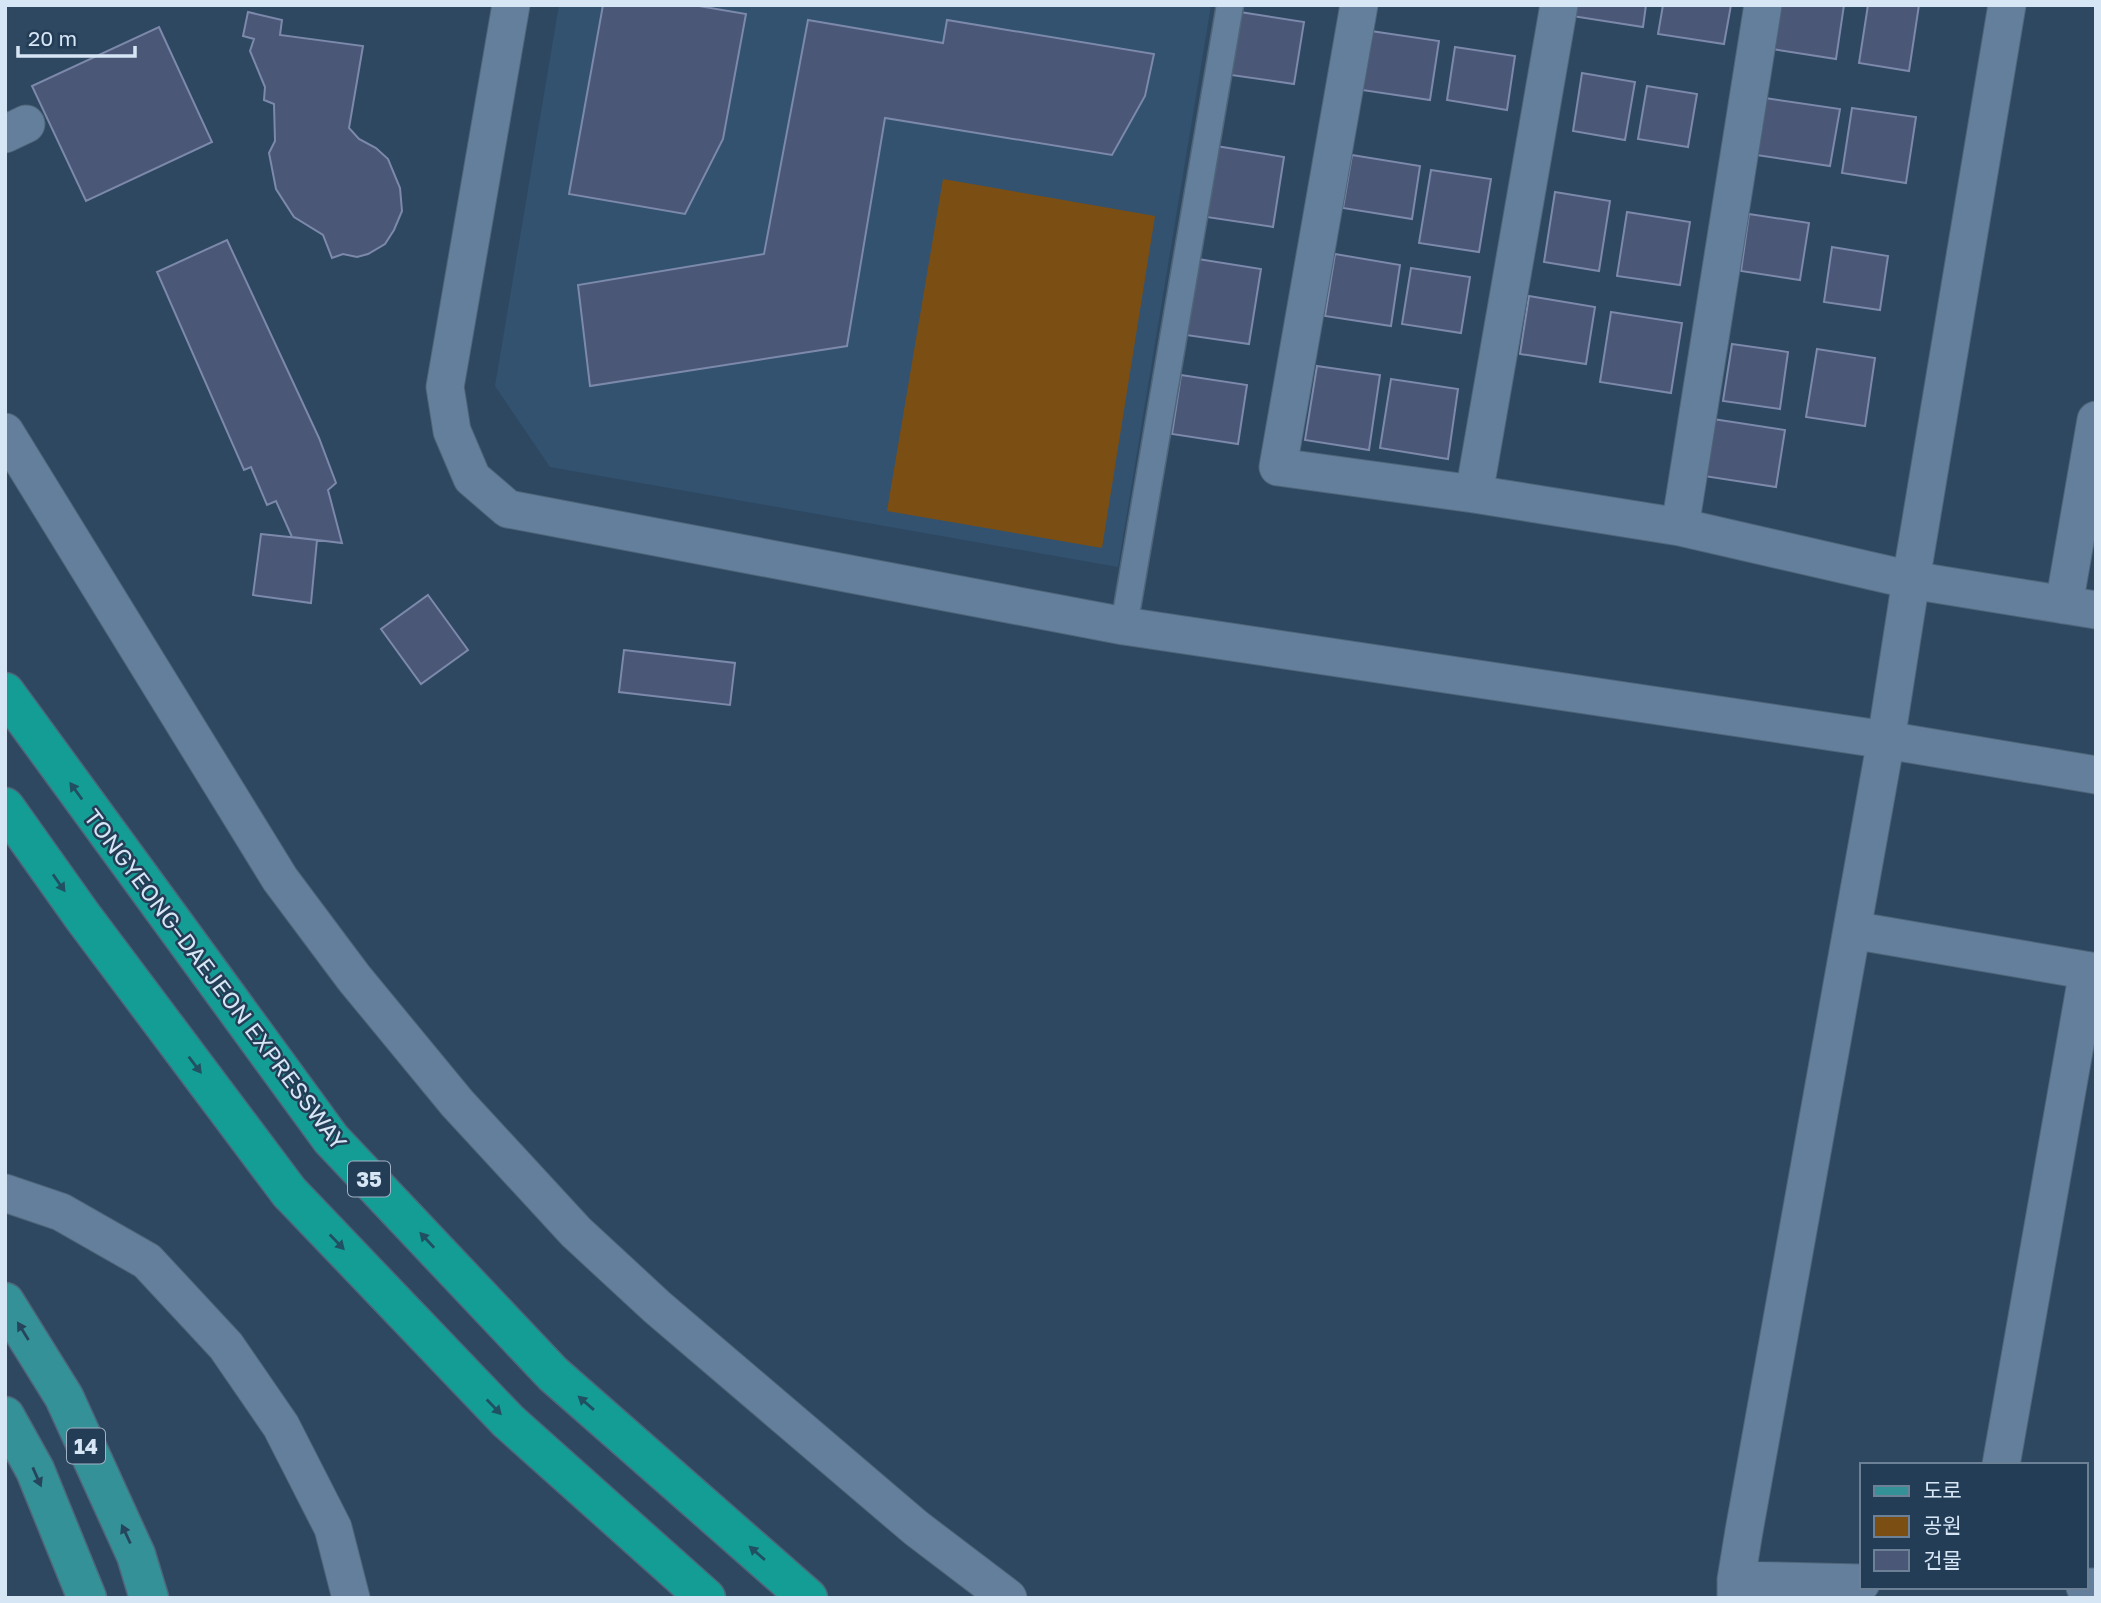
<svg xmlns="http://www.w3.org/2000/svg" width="2101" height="1603" viewBox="0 0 2101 1603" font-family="'Golos Text','Noto Sans KR',sans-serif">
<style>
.built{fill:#325270}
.green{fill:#7b4f14}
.building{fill:#4b5776;stroke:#7c89ab;stroke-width:2}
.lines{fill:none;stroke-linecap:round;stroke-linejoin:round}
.pedestrian-casing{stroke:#4f657a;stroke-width:29}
.minor-casing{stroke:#4f657a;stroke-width:39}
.primary-casing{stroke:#4f657a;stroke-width:41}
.motorway-casing{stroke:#4f657a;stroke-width:41}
.pedestrian{stroke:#637f9b;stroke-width:26}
.minor{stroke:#637f9b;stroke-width:37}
.primary{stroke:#349197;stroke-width:38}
.motorway{stroke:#149d95;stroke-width:38}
.oneway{fill:#215063}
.oneway2{fill:#26455c}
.labels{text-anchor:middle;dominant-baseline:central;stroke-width:5;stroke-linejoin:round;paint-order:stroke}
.shield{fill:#243d56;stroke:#a1b3c5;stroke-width:2}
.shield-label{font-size:21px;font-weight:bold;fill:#d7e6f5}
.street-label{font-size:23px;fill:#d7e6f5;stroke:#243d56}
</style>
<rect width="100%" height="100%" fill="#2e4861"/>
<path class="built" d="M559,5h652l-93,562 -568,-100 -55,-81z"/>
<path class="green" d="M943,179l212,37 -53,332 -215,-37z"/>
<path class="building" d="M603,5h90l53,9 -23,125 -38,75 -116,-20z
M1574,5h72l-3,22 -71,-11z
M1663,5h68l-7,39 -66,-10z
M1778,5h66l-8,54 -64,-10z
M1868,5h51l-10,66 -50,-8z
M248,12l34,8 -2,15 83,11 -14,82 10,11 17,9 12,11 12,29 2,23 -8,19 -9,14 -17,10 -11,3 -14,-3 -11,4 -9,-23 -29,-18 -18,-28 -7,-36 6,-12 -1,-37 -10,-4 1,-13 -15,-36 4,-12 -11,-3z
M1240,12l64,10 -10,62 -63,-9z
M808,20l135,23 4,-23 207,34 -9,42 -33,59 -227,-37 -38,228 -257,40 -12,-101 186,-31z
M159,27l53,115 -126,59 -54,-115z
M1371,31l68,10 -9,59 -68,-10z
M1455,47l60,9 -8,54 -60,-10z
M1582,73l53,9 -10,58 -52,-9z
M1647,86l50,8 -9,53 -50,-8z
M1765,98l75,11 -10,57 -74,-11z
M1852,108l64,9 -10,66 -64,-10z
M1210,145l74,12 -11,70 -73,-11z
M1352,155l68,11 -8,53 -69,-11z
M1431,170l60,9 -12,73 -60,-9z
M1555,192l55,9 -11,70 -55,-9z
M1627,212l63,10 -10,63 -63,-9z
M1749,214l60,9 -9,57 -59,-9z
M227,240l92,198 17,45 -8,7 14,53 -50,-6 -16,-36 -9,4 -16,-38 -7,3 -87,-198z
M1832,247l56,9 -8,54 -56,-8z
M1335,254l65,11 -9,61 -66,-10z
M1198,259l63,10 -12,75 -63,-9z
M1411,268l59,9 -9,56 -59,-9z
M1529,296l66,11 -9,57 -66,-10z
M1611,312l71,11 -11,70 -71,-11z
M1732,344l56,8 -8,57 -57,-8z
M1817,349l58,9 -10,68 -59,-9z
M1317,366l63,9 -11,75 -64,-10z
M1181,375l66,10 -9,59 -66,-10z
M1391,379l67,10 -10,70 -68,-11z
M1713,419l72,11 -9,57 -72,-11z
M261,534l56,6 -6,63 -58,-8z
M428,595l40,55 -47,34 -40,-55z
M624,650l111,13 -5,42 -111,-13z"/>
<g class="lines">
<g class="pedestrian-casing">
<path id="pedestrian" d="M1124,626l106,-621"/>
</g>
<g class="minor-casing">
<path id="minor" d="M511,5l-66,382 7,44 20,47 36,31 616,117 762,114 210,35
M1359,5l-81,462 196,27 206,33 231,53 185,30
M5,134l21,-10
M5,432l275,447 74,99 103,125 119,129 81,75 259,221 92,70
M1474,494l85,-489
M1680,527l83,-522
M2064,605l32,-185
M1852,930l244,42
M5,1193l56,19 86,49 79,85 55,80 52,102 18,70
M2001,1465l87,-494
M1736,1580l125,3
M2085,1587h11
M1736,1598v-18l8,-49 142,-791 25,-160 96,-575"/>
</g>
<g class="primary-casing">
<path id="primary" d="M5,1302l59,95 72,158 13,43
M5,1416l30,54 52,128"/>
</g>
<g class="motorway-casing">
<path id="motorway" d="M5,692l326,447 222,235 255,224
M5,807l78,110 206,275 219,229 198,177"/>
</g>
<use href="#pedestrian" class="pedestrian"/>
<use href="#minor" class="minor"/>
<use href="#primary" class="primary"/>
<use href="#motorway" class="motorway"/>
</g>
<defs><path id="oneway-solid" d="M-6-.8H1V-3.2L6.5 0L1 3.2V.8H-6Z" transform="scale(1.75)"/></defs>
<g class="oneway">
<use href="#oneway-solid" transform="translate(76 791) rotate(-126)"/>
<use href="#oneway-solid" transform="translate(59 883) rotate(55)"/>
<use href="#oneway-solid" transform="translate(195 1065) rotate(53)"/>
<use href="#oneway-solid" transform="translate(427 1240) rotate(-133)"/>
<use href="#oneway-solid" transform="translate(337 1242) rotate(46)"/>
<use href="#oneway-solid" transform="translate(586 1403) rotate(-139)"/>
<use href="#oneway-solid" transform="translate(494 1407) rotate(46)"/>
<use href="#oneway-solid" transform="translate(757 1553) rotate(-139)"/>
</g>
<g class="oneway2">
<use href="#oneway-solid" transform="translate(23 1331) rotate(-122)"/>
<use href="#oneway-solid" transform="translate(37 1477) rotate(66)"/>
<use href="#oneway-solid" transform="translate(126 1534) rotate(-115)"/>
</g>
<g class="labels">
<g class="shield">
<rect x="348" y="1161.5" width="42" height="35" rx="5"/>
<rect x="67" y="1428.5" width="38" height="35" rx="5"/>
</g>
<g class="shield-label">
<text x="369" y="1179">35</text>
<text x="86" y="1446">14</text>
</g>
<g class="street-label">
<text transform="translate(216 979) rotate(53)">TONGYEONG–DAEJEON EXPRESSWAY</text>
</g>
</g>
<rect width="2101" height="1603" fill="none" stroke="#d7e6f5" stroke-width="14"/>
<rect x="1860" y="1463" width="228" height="126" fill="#243d56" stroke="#6c8196" stroke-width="2"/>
<rect x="1874" y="1486" width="35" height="10" fill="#349197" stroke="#6c8196" stroke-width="2"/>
<text x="1923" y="1498" font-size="21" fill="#d7e6f5">도로</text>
<rect x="1874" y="1516" width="35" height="21" fill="#7b4f14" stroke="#6c8196" stroke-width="2"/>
<text x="1923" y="1533" font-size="21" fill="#d7e6f5">공원</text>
<rect x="1874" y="1550" width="35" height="21" fill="#4b5776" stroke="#6c8196" stroke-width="2"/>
<text x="1923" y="1568" font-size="21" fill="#d7e6f5">건물</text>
<path d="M18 46v10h117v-10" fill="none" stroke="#d7e6f5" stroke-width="3.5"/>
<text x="28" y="46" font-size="21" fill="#d7e6f5" stroke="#243d56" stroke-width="5" paint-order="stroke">20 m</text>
</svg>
